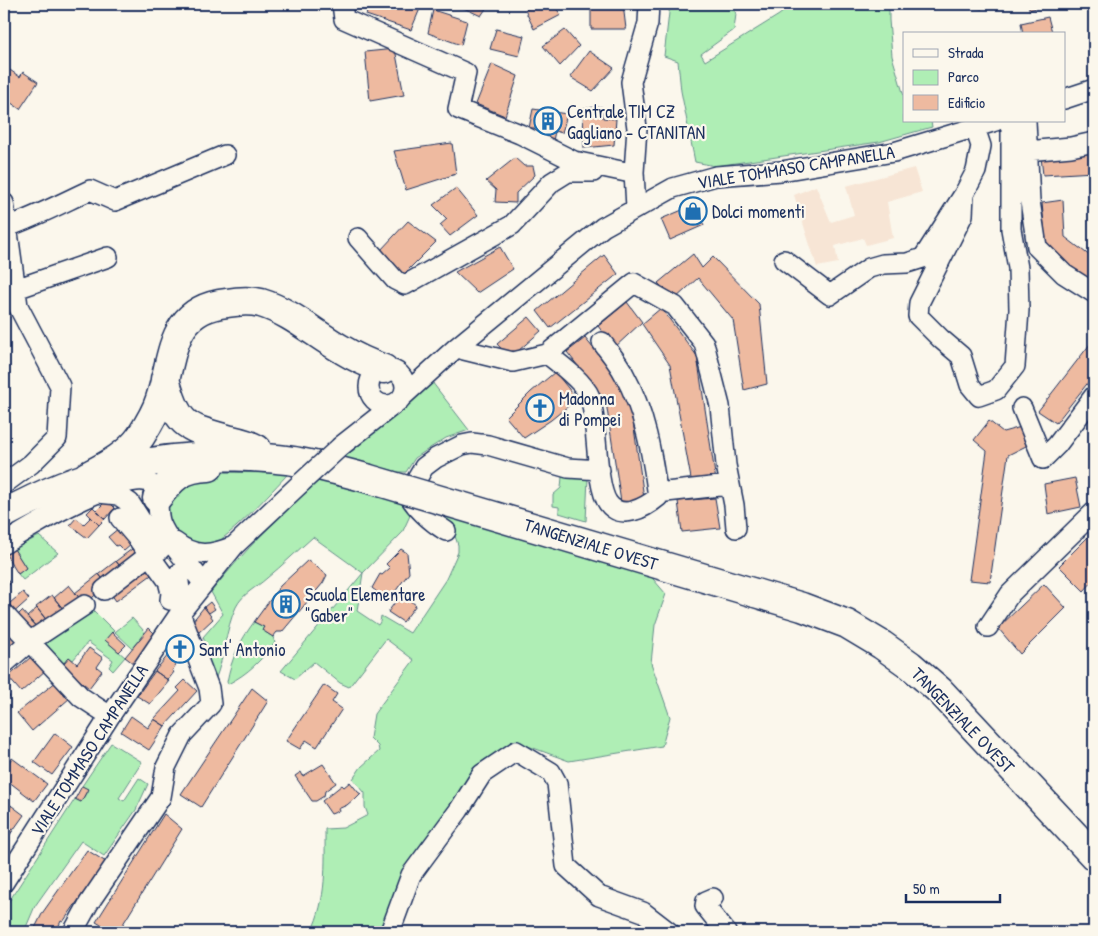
<svg xmlns="http://www.w3.org/2000/svg" width="1098" height="936" viewBox="0 0 1098 936" font-family="'Patrick Hand',sans-serif">
<style>
.built{fill:#f7e5d5}
.green{fill:#afeeb5;stroke:#658e8a}
.building{fill:#eebaa0;stroke:#1b2f5e}
.lines{fill:none;stroke-linecap:round;stroke-linejoin:round}
.minor-casing{stroke:#1b2f5e;stroke-width:22}
.highway-casing{stroke:#1b2f5e;stroke-width:31}
.minor{stroke:#fbf7ec;stroke-width:19}
.highway{stroke:#fbf7ec;stroke-width:28}
.minor-bridge-casing{stroke:#1b2f5e;stroke-width:22;stroke-linecap:butt}
.highway-bridge-casing{stroke:#1b2f5e;stroke-width:31;stroke-linecap:butt}
.minor-bridge{stroke:#fbf7ec;stroke-width:19}
.highway-bridge{stroke:#fbf7ec;stroke-width:28}
.labels{text-anchor:middle;dominant-baseline:central;stroke-width:4.5;stroke-linejoin:round;paint-order:stroke}
.poi-label{font-size:18px;fill:#1b2f5e;stroke:#fbf7ec;text-anchor:start}
.street-label{font-size:18px;fill:#1b2f5e;stroke:#fbf7ec}
</style>
<rect width="100%" height="100%" fill="#fbf7ec"/>
<filter id="ink" filterUnits="userSpaceOnUse"><feTurbulence type="fractalNoise" baseFrequency=".02" numOctaves="2"/><feDisplacementMap in="SourceGraphic" scale="10" xChannelSelector="R" yChannelSelector="G"/><feConvolveMatrix kernelMatrix="1 2 1 2 8 2 1 2 1" color-interpolation-filters="sRGB"/></filter>
<g filter="url(#ink)">
<path class="built" d="M914,168l8,24 -35,10 6,36 -27,7 -3,-7 -28,8 3,17 -21,4 -23,-72 22,-9 15,36 23,-7 -8,-29z"/>
<path class="green" d="M670,4h62l4,10 -2,16 -33,24 4,7 74,-46 14,-11h96v16l3,36 12,40v25h27l1,6 -53,15 -164,24 -20,-4 -14,-71 -3,-30 -14,-5z
M432,382l37,48 -23,8 -16,10 -15,10 -9,14h-8l-34,-9 -22,-3z
M195,472l94,1c-14,14 -68,76 -86,75 -8,-1 -18,-7 -25,-10l-14,-26 6,-21z
M562,477l26,1 -2,43 -27,-8v-6l-6,-1v-11l8,-7z
M319,481l25,2 45,12 24,14 -11,24 -39,40 -6,38 21,14 2,-3 1,-6 29,17 36,-54 12,-27v-7l-6,-18 -26,-17 215,55 25,29 -11,31 -4,38 19,54 -8,29 -93,15 -52,-19 -33,18 -52,73 -45,99h-76c16,-32 14,-68 14,-103l18,-1 25,-13 -3,-8v-14l-12,-14 8,-12 18,-16 -1,-5 -8,-8 4,-24 40,-54 -28,-21 -37,48 -9,-4 -26,-21 -19,17 -14,-8 82,-98 -50,-36c-16,14 -30,28 -46,41 -11,10 -24,15 -31,29 -11,23 -11,49 -21,73l-15,-26 8,-3 -5,-14 20,-23 -12,-22c34,-42 67,-76 108,-111z
M39,536l19,17 -35,27 -5,-6 8,-6 -12,-19z
M88,605l26,26 -9,9 20,17 -12,14 -4,-4 4,-7 -25,-18 -15,18 -4,-3 -10,12 -24,-25z
M132,618l13,14 -13,16 -17,-16z
M254,622l10,5 -2,3 11,7 2,6c-15,18 -26,30 -47,41l-1,-2c4,-23 13,-41 27,-60z
M111,743l31,19 -23,36 5,3 15,-23 9,6 -12,26 -32,46 -23,-15 -46,65 -11,26h-20v-23l71,-110 6,3 7,-12 -6,-4z"/>
<path class="building" d="M370,4h52l-11,26 -45,-15z
M455,4h34l-8,12z
M536,4h17l8,11 -27,14 -9,-19z
M591,4h32l3,25h-35z
M957,4h26l-1,5 -25,-4z
M1029,4h22l-22,6z
M433,10l34,11 -6,24 -33,-12z
M1048,17l4,15 -7,2h-22l-2,-11z
M496,29l28,7 -5,20 -29,-7z
M565,30l14,16 -19,20 -17,-20z
M395,49l9,46 -34,6 -5,-49z
M589,51l25,17 -21,23 -23,-14z
M492,64l26,12 -13,40 -29,-12z
M4,66l16,11 3,-5 15,10 -18,27 -16,-11z
M602,107l1,11 13,1 -2,26 -30,3 -1,-40z
M533,109l34,5 -5,19 -7,-2 -2,10 -18,-3 3,-10h-9z
M452,143l4,31 -50,16 -12,-39z
M1094,149v23l-51,3 -2,-18z
M515,158l9,8h9l2,9 -19,18v10l-21,-1 1,-12 -10,-9z
M456,188l22,27 -28,21 -10,-11 7,-6 -14,-14z
M1063,200l2,37 29,22v28l-48,-40 -4,-44z
M694,205l10,20 -34,15 -9,-21z
M408,221l28,21 -33,33 -23,-24z
M500,247l13,22 -36,24 -22,-21z
M693,254l9,14 11,-11 46,47 8,80 -23,6 -11,-70 -35,-42 -24,22 -16,-17z
M604,255l14,19 -68,54 -13,-17z
M627,302l15,20 -28,26 -16,-22z
M661,308l36,48 19,125 -24,3 -22,-119 -28,-41z
M529,317l12,14 -31,27 -13,-14z
M585,338l44,55 16,112 -23,4 -16,-107 -39,-50z
M1094,339v36l-38,48 -18,-12z
M555,372l22,27 -26,21 -27,18 -18,-21 25,-25z
M989,421l14,11 18,-5 7,18 -20,10 -18,127 -21,-2 18,-129 -13,-11z
M1075,478l6,29 -33,7 -4,-30z
M715,498l5,30 -38,4 -4,-31z
M107,500l8,8 -10,11 -9,-8z
M93,507l12,12 -6,6 -12,-12z
M91,517l8,8 -12,13 -17,-13 6,-7 8,6z
M119,528l13,16 -8,7 -6,-6 -2,1 -8,-9z
M1094,531v49l-10,11 -25,-25z
M136,546l8,11 -20,15 -8,-11z
M14,549l12,19 -8,6 -13,-21z
M401,549l6,4 2,20 -21,28 -16,-13 8,-14 2,1 8,-7 -4,-4z
M308,560l19,15 -4,8 -41,49h-5l-4,5 -11,-7 2,-3 -10,-5 26,-36z
M116,561l8,11 -17,13 -8,-11z
M147,563l7,10 -38,28 -7,-10z
M99,574l8,11 -22,19 -10,-11z
M4,575l6,9 -6,5z
M1044,584l22,24 -46,46 -22,-26z
M69,585l13,16 -14,14 -14,-17z
M23,592l6,7 -19,17 -6,-8z
M401,594l15,11 -13,17 -15,-10z
M52,595l15,19 -16,12 -15,-19z
M210,602l5,7 -6,4 -5,-6z
M204,607l9,12 -16,15 -5,-12z
M37,608l12,15 -9,8 -13,-14z
M22,611l18,20 -9,7 -17,-19z
M149,628l5,5 -16,34 -13,-10z
M14,632l8,10 -18,15v-17z
M112,632l14,13 -7,7 -14,-12z
M179,636l12,9 -8,12 -5,4 -9,-7z
M89,648l14,10 -6,9 5,4 -13,17 -16,-13 -14,-6 10,-12 8,7z
M169,654l9,7 -6,10 2,1 -6,8 -13,-9z
M31,657l5,6 3,-2 7,9 -25,22 -13,-15z
M155,671l14,10 -19,23 -13,-8z
M4,680l6,8 -4,4 4,5 -6,6z
M185,680l12,11 -32,35 -11,-7 26,-28 -3,-3z
M57,681l13,17 -38,33 -15,-18z
M324,685l13,9 -5,8 10,7 -25,38 -11,-7 -6,9 -14,-8z
M252,688l16,13 -67,106 -20,-13z
M4,690l6,7 -6,6z
M131,716l17,12 6,-9 11,7 -16,24 -28,-18z
M55,733l18,14 -21,28 -18,-13z
M12,758l35,26 -13,17 -30,-23v-9z
M323,764l13,19 -11,8 -1,5 -8,5h-4l-17,-25 6,-4 2,4z
M350,782l8,10 3,2 -6,6 -1,-1 -7,6 -9,4 1,2 -8,3 -9,-13 20,-16 2,2z
M82,786l6,3 -7,13 -6,-3z
M4,800l7,6 -7,10z
M4,800l20,15 -20,28z
M164,814l18,15 -64,103h-5l-17,-10z
M4,823l9,7 -9,13z
M87,850l19,12 -20,31 -2,-1 -21,30 -2,-1 -5,11h-23l10,-20z"/>
<g class="lines">
<g class="minor-casing">
<path id="minor" d="M342,4l2,15 122,54 -8,36 62,25 54,27 52,11
M1064,99l30,-10
M1026,121l4,80 7,46 27,27 30,19
M1027,151l44,-4 23,-5
M964,194l-1,21 -44,88 -1,13 23,23 20,17 9,29 9,11 17,-6 19,-24 4,-56 -1,-42 -7,-39v-108
M4,203l14,103 42,80 -3,52 -26,26 -27,20
M636,208l-2,-36 3,-44 -6,-46 17,-59 1,-19
M7,227c29,-10 55,-24 83,-37l25,11 110,-46
M358,238l37,42 10,5 107,-60 40,-43 16,-10h25
M784,260l46,35 39,-27 14,-4 24,-1 16,-5 41,-64 12,-23 5,-25 -6,-18
M16,289l92,-32
M457,347l7,3 49,12 34,-8 87,-71 41,23 29,37 16,63 6,59 8,40 2,23
M547,354c13,10 37,28 43,43 8,25 5,88 18,106 13,18 37,5 50,-6 -6,-43 -13,-85 -34,-123 -6,-12 -15,-22 -22,-32
M369 387a18 18 0 1 1 36 0a18 18 0 1 1-36 0Z
M402,397l55,-50 146,-120 70,-39 43,-12 65,-5 113,-19 102,-31
M1022,408l21,51 14,-14 37,-49
M341,446l56,-44
M98,493l20,2 12,8 30,47
M657,493l72,-8
M120,518l17,20 31,43 3,12 -1,7
M446,531c-16,-10 -29,-21 -38,-37l16,-27 12,-9 26,-13 10,-2 16,2 80,23 32,2
M175,542c20,16 37,13 59,4
M4,544c20,-14 128,-78 147,-60 10,10 5,28 10,40 9,21 28,40 42,59
M104,590l45,-35
M4,614l77,83 29,19
M988,627l22,-33 84,-82
M4,664l25,-22 56,-37
M4,882l106,-166 70,-103 54,-67 68,-64
M713,898l-7,3 -1,5 21,26
M73,932l16,-29 72,-106 5,-30 16,-32 29,-31 -2,-16 -29,-75 1,-15 -3,-24
M390,932l21,-57 48,-65 23,-36 34,-23 35,21 6,11 9,83 33,30 44,16 26,20"/>
</g>
<g class="highway-casing">
<path id="highway" d="M165,379c13,48 20,48 66,61 9,2 18,4 26,9
M87,476c19,-10 41,-21 54,-40 7,-11 15,-24 19,-37 14,-42 9,-90 67,-96 11,-2 23,-3 34,0 30,9 55,32 82,47 13,8 27,14 41,19
M157,498c16,-21 24,-30 52,-31
M4,514c78,-43 156,-62 246,-57 16,1 33,2 49,5 22,4 45,10 67,16
M755,593l47,14 45,17 35,21 28,20 30,26 154,165"/>
</g>
<use href="#minor" class="minor"/>
<use href="#highway" class="highway"/>
<g class="minor-bridge-casing">
<path id="minor-bridge" d="M302,482l39,-36"/>
</g>
<g class="highway-bridge-casing">
<path id="highway-bridge" d="M366,478l389,115"/>
</g>
<use href="#minor-bridge" class="minor-bridge"/>
<use href="#highway-bridge" class="highway-bridge"/>
</g>
</g>
<defs>
<g id="building-ring" transform="scale(1.4375)"><circle r="9.5" fill="#fbf7ec" stroke="#1f6fb2" stroke-width="1.5"/><path d="M-4-6H4V6H1V3H-1V6H-4ZM-2.5-4.3h1.7v1.8h-1.7ZM.8-4.3h1.7v1.8H.8ZM-2.5-1h1.7V.8h-1.7ZM.8-1h1.7V.8H.8Z" fill="#1f6fb2"/></g>
<g id="shop-ring" transform="scale(1.4375)"><circle r="9.5" fill="#fbf7ec" stroke="#1f6fb2" stroke-width="1.5"/><path d="M-5-2.5h2.3a2.7 3.5 0 0 1 5.4 0H5L5.5 6h-11ZM-1.5-2.5h3a1.5 2.3 0 0 0-3 0Z" fill="#1f6fb2"/></g>
<g id="church-ring" transform="scale(1.4375)"><circle r="9.5" fill="#fbf7ec" stroke="#1f6fb2" stroke-width="1.5"/><path d="M-1.2-6h2.4v3.5h3.3v2.4h-3.3V6h-2.4V-.1h-3.3v-2.4h3.3Z" fill="#1f6fb2"/></g>
</defs>
<g fill-rule="evenodd">
<use href="#building-ring" x="548" y="121"/>
<use href="#shop-ring" x="693" y="211"/>
<use href="#church-ring" x="540" y="408"/>
<use href="#building-ring" x="286" y="604"/>
<use href="#church-ring" x="180" y="649"/>
</g>
<g class="labels">
<g class="poi-label">
<text x="567" y="111">Centrale TIM CZ<tspan x="567" dy="21">Gagliano - CTANITAN</tspan></text>
<text x="712" y="211">Dolci momenti</text>
<text x="559" y="398">Madonna<tspan x="559" dy="21">di Pompei</tspan></text>
<text x="305" y="594">Scuola Elementare<tspan x="305" dy="21">"Gaber"</tspan></text>
<text x="199" y="649">Sant' Antonio</text>
</g>
<g class="street-label">
<text transform="translate(796 167) rotate(-9)">VIALE TOMMASO CAMPANELLA</text>
<text transform="translate(591 544) rotate(17)">TANGENZIALE OVEST</text>
<text transform="translate(963 720) rotate(46)">TANGENZIALE OVEST</text>
<text transform="translate(89 750) rotate(-57)">VIALE TOMMASO CAMPANELLA</text>
</g>
</g>
<rect width="1098" height="936" fill="none" stroke="#fbf7ec" stroke-width="20"/>
<rect x="10" y="10" width="1078" height="916" fill="none" stroke="#1b2f5e" stroke-width="2" filter="url(#ink)"/>
<rect x="903" y="32" width="162" height="90" fill="#fbf7ec" stroke="#a1a7b3"/>
<rect x="913" y="49" width="25" height="8" fill="#fbf7ec" stroke="#a1a7b3"/>
<text x="948" y="58" font-size="15" fill="#1b2f5e">Strada</text>
<rect x="913" y="70" width="25" height="15" fill="#afeeb5" stroke="#a1a7b3"/>
<text x="948" y="82" font-size="15" fill="#1b2f5e">Parco</text>
<rect x="913" y="95" width="25" height="15" fill="#eebaa0" stroke="#a1a7b3"/>
<text x="948" y="108" font-size="15" fill="#1b2f5e">Edificio</text>
<path d="M906 894v8h94v-8" fill="none" stroke="#1b2f5e" stroke-width="2.5"/>
<text x="913" y="894" font-size="15" fill="#1b2f5e" stroke="#fbf7ec" stroke-width="4" paint-order="stroke">50 m</text>
</svg>
